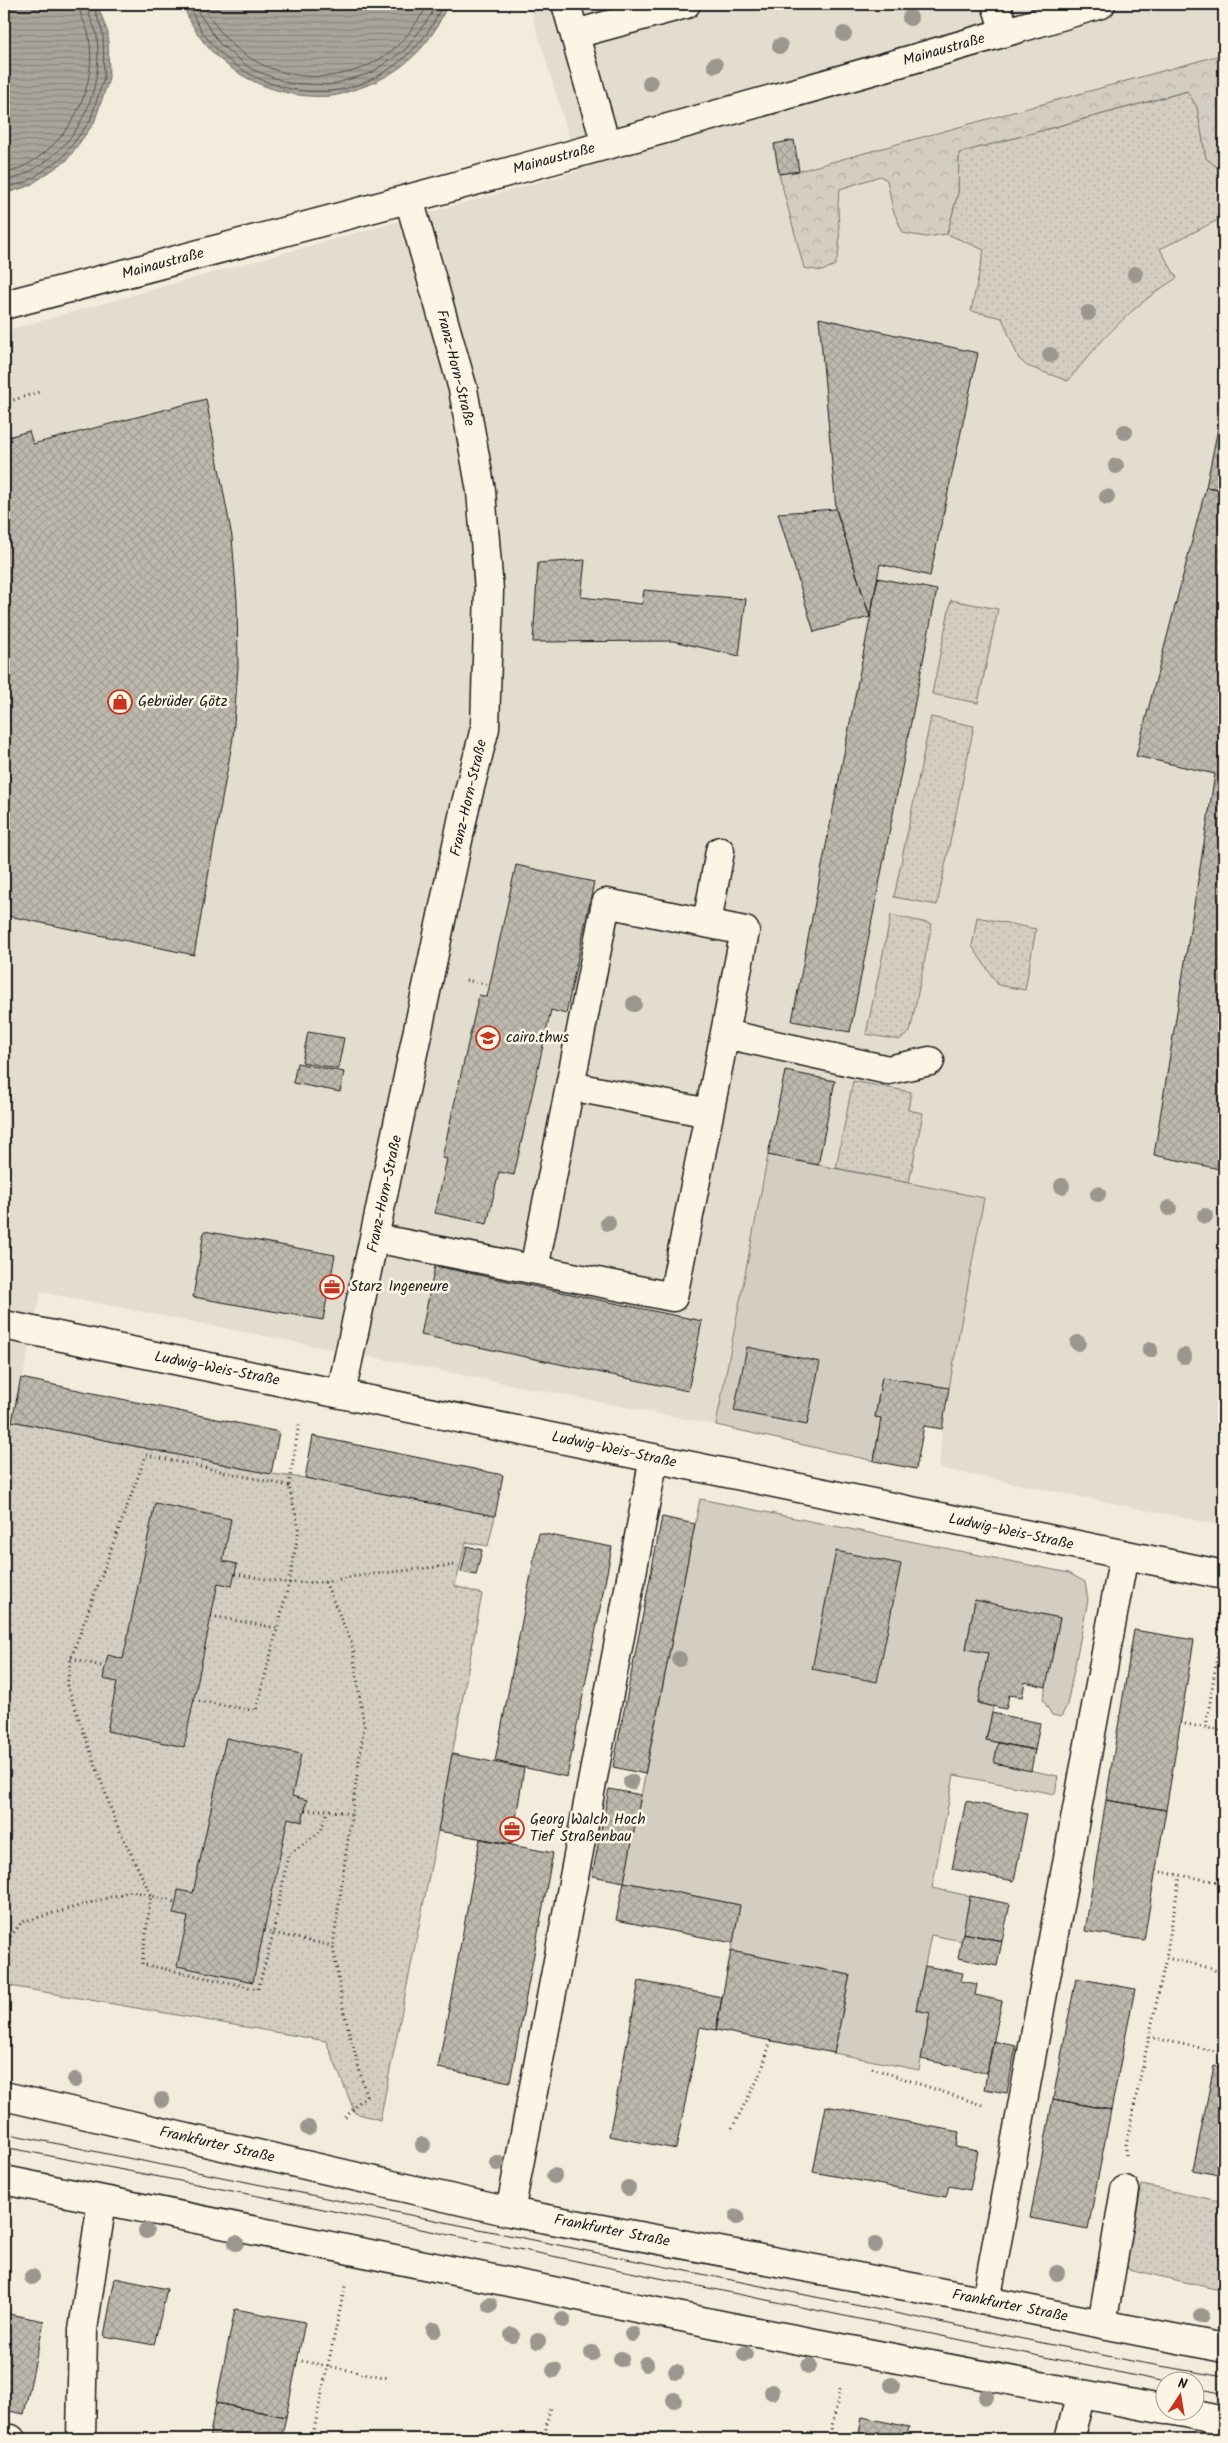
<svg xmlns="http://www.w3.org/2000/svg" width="1228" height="2443" viewBox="0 0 1228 2443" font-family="Kalam,sans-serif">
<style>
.built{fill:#e3ddcf}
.grass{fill:url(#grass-dots);stroke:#78756e}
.forest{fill:url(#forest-crowns);stroke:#78756e}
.garden{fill:#d3cec1;stroke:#78756e}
.water{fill:url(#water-rules);stroke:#716e68}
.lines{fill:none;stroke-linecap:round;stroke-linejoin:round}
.shore{stroke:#55534f;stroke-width:1}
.building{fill:url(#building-cross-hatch);stroke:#1c1c1c}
.minor-casing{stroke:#1c1c1c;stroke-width:31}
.major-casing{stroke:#1c1c1c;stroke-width:31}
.path{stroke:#1c1c1c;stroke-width:3;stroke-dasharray:1 4;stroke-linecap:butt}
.minor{stroke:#fcf5e5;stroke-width:28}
.major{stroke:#fcf5e5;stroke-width:28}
.tram{stroke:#1c1c1c;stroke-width:1}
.tree{fill:#9b978e}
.labels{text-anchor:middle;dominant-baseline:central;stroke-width:5;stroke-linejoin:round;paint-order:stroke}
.street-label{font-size:15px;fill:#1c1c1c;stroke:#fcf5e5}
.poi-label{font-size:15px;fill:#1c1c1c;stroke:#fcf5e5;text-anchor:start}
</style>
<defs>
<pattern id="grass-dots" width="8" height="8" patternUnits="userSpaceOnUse" patternTransform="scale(1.25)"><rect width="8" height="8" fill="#d3cec1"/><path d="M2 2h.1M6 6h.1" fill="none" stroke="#b5b0a5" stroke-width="1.8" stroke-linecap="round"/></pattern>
<pattern id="forest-crowns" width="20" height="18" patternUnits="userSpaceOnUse" patternTransform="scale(1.25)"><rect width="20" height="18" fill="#d3cec1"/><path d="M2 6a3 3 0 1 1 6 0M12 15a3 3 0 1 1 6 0" fill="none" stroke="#b5b0a5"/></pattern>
<pattern id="water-rules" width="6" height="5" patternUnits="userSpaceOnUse" patternTransform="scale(1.25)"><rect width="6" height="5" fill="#aaa59b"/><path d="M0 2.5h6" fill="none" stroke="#8a867e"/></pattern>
<pattern id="building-cross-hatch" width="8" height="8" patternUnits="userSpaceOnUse" patternTransform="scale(1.25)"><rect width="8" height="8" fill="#beb9ae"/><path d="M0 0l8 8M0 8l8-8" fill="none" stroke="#a39e95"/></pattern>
</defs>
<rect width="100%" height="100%" fill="#f3ecdd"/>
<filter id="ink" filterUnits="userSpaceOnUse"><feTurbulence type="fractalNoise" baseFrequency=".02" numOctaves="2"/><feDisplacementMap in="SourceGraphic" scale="10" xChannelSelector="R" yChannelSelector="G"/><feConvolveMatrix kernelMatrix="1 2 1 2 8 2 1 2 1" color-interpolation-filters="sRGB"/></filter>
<g filter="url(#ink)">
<path class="built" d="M529,4h695v1522l-285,-58 3,-39 42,-230 -217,-44 -51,270 -675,-133 -37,172v-1133l575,-160z"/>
<path class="grass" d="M1188,91l9,16 9,51 18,15v44l-64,32 17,29c-47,29 -75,61 -109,103l-41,-15 -8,-7 -17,-41 -31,-7 13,-61 -37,-16 11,-41 1,-40z
M951,600l47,9 -20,94 -46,-9z
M931,717l43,9 -37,179 -43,-8z
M891,915l41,9 -22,108 -11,8 -33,-6z
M977,917l59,12 -11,61 -27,-5 -26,-39z
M853,1081l58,11 -3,18 15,3 -14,70 -73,-15z
M12,1421l259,53 34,4 190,38 -7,30 -22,-4 -11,44 27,8 -44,237 -58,289 -25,-7 -29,-72 -322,-56v-521z
M1142,2185l82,17v89l-96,-22 -2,-6z"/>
<path class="forest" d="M1224,54v119l-18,-15 -9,-51 -10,-16 -228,62 -1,40 -11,41 -21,3 -23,-4 -10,-23 -6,-30 -7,-4 -40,13c-6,25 5,52 -5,76l-13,6 -18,-3 -25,-94 20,-3z"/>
<path class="garden" d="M768,1155l216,43 -35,190 -67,-11 -7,40 6,1 -7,43 -158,-36z
M700,1499l369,74 16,9 3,18 -21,105 -6,12 -9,-2 -9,-15 17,-82 -85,-17 -9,48 22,4 -10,50 15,4 -7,33 12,3 -4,20 64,13 -3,18 -101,-19 -22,113 38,8 -8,45 -31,-6 -15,75 14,3 -11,57 -85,-17 16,-78 -119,-24 9,-46 -116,-23z"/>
<path class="water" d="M4,4h93l11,29 1,46 -15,44 -27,37 -38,26 -25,8z
M183,4h264c-14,43 -51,74 -94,86 -7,2 -15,6 -22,6 -62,5 -128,-31 -148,-92z"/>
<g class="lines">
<path class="shore" d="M189,4c18,57 83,93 142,87 47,-5 96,-42 111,-87
M195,4l3,8 22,32 31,25 37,14 42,2 41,-12 35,-24 25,-34 4,-11
M203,4c3,8 9,15 14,23 45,64 148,67 194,3 6,-9 13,-16 16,-26
M4,174c57,-16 95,-78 85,-137 -2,-12 -10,-21 -10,-33
M4,182c65,-19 100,-79 93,-145 -2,-12 -10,-22 -10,-33
M4,188l23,-6 36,-25 27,-36 14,-43 -1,-44 -10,-30"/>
</g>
<path class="building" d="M794,140l5,31 -20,3 -5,-30z
M819,318l159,35 -48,223 -50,-12 -10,53 -34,-108z
M206,399l26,138 5,64 1,65 -5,72 -39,217 -190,-40v-477l25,-7 4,13z
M1224,399v91l-18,-3z
M1206,487l18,3v680l-70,-15 61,-381 -79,-18z
M836,509l34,108 -56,15 -36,-119z
M585,560l-4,37 61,7 2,-14 102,9 -7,57 -66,-15 -140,1 5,-79z
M878,578l59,12 -87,442 -58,-11z
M516,865l78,17 -28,132 -15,-4 -37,165 -15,-3 -12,52 -52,-11 12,-54 -5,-1 37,-163 8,2z
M308,1032l36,6 -6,31 -36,-7z
M297,1063l47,9 -4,20 -47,-9z
M785,1071l50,10 -17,84 -50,-10z
M204,1231l131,24 -12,65 -130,-23z
M435,1266l267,55 -14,70 -267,-56z
M747,1347l73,15 -13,63 -73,-14z
M882,1377l67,11 -7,41 -18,-3 -8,43 -42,-8 7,-43 -6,-1z
M21,1378l258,54 -8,42 -259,-53z
M313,1436l190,39 -8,41 -190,-38z
M155,1503l76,16 -8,42 14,3 -5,22 -14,-3 -34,164 -77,-16 10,-49 -14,-3 2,-12 3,-12 15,4z
M662,1517l33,7 -50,250 -32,-7z
M539,1533l73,14 -45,230 -72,-16z
M467,1546l15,4 -6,25 -15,-3z
M836,1551l65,13 -24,118 -65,-13z
M975,1600l85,18 -14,69 -21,-5 -3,15 -13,-2 -3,14 -28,-6 10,-50 -22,-4z
M1134,1630l60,10 -28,170 -60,-10z
M992,1713l48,10 -5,27 -49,-10z
M226,1738l75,16 -9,42 15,4 -5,22 -14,-4 -35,164 -76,-16 11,-49 -15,-3 3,-12 2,-12 15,3z
M998,1743l37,7 -4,21 -37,-8z
M452,1754l72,14 -12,76 -74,-13z
M609,1789l32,6 -17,87 -32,-6z
M1106,1800l60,10 -22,130 -59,-9z
M966,1801l61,13 -13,67 -62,-12z
M480,1839l73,14 -43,229 -72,-14z
M624,1882l116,23 -7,38 -117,-23z
M970,1896l40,8 -8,37 -39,-8z
M963,1933l39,8 -5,25 -39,-8z
M731,1951l119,24 -16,78 -118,-23z
M925,1966l38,7 -2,8 16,3 -2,11 27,6 -15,72 -66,-14 9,-46 -14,-3z
M1076,1978l59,11 -24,121 -58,-11z
M639,1981l83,16 -6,33 -16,-3 -24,122 -67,-13z
M993,2041l23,5 -9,47 -23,-4z
M1214,2066l10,2v108l-31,-6z
M1053,2099l58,11 -23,119 -58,-11z
M826,2106l133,26 -3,15 22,4 -8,39 -21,-4 -3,11 -133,-25z
M115,2278l52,11 -13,56 -50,-9z
M235,2309l70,13 -19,95 -70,-14z
M4,2313l40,8 -20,93 -20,-4z
M216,2403l70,14 -5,22h-72z
M862,2417l47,10 -3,12h-48z"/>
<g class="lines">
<g class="minor-casing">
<path id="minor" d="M566,4l40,141
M996,4l9,28
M575,34l111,-30
M707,923l13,-72
M725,1034l163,36 42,-9
M570,1086l139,27
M375,1238l298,59 72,-366 -139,-28 -72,366
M4,1325l1220,250
M341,1394l124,-587 20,-79 4,-138 -8,-99 -18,-102 -54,-190
M4,2096l506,116 476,89 238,47
M4,2180l722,146 440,84
M510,2212l144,-754
M986,2301l138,-746
M1102,2324l23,-134
M1170,2410l54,11
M4,2438l7,1
M81,2439l2,-109 19,-129
M1069,2439l12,-45"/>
</g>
<g class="major-casing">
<path id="major" d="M4,305c367,-95 734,-193 1097,-301"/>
</g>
<path class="path" d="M4,403l35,-11
M466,980l23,5
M289,1486l-143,-31 -75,203 -4,27 49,138 35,72 -9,69 116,25 15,-55 15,-79 33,-24 7,-21
M235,1574l54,9 36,-1 31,-6 99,-11
M325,1582l27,62 12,82 -31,220 10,62 23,87 -21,23
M211,1616l66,12
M71,1658l34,9
M194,1700l62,11 33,-128 10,-54 -10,-43 10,-62
M1180,1723l44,8
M1206,1727l18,-113
M305,1810h23l23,4
M1156,1871l68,12
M264,1931l69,15
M4,1944l18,-22 110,-31 44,11
M1166,1958l45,10 13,8
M1149,2037l75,16
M872,2068l113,38
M732,2128l29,-55 10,-33
M1126,2155v-11l40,-186 14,-82
M297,2360l92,18
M312,2439l33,-153
M544,2439l6,-32
M829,2439l12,-53"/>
<use href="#minor" class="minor"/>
<use href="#major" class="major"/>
<path class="tram" d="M4,2133l1128,228 92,16
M4,2147l285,55 877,180
M1196,2388l28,6"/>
</g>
<g class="tree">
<circle cx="910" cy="18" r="8"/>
<circle cx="844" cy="34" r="8"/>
<circle cx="780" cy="46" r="8"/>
<circle cx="715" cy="65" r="8"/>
<circle cx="650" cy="83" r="8"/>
<circle cx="1135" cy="274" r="8"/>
<circle cx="1088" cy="313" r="8"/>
<circle cx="1050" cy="355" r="8"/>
<circle cx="1125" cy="432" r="8"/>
<circle cx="1116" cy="466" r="8"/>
<circle cx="1107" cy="497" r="8"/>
<circle cx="634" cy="1004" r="8"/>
<circle cx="1062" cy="1186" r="8"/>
<circle cx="1098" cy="1194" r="8"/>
<circle cx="1169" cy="1208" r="8"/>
<circle cx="1205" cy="1216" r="8"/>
<circle cx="608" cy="1223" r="8"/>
<circle cx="1078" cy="1343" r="8"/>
<circle cx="1150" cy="1350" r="8"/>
<circle cx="1184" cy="1356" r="8"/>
<circle cx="679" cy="1659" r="8"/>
<circle cx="631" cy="1782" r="8"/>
<circle cx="75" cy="2080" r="8"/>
<circle cx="162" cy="2100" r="8"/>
<circle cx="308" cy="2128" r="8"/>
<circle cx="423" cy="2145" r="8"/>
<circle cx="497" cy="2163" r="8"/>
<circle cx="554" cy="2176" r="8"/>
<circle cx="628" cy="2188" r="8"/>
<circle cx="737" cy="2217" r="8"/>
<circle cx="146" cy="2231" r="8"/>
<circle cx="236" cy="2243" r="8"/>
<circle cx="875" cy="2245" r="8"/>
<circle cx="1057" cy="2273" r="8"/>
<circle cx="32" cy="2277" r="8"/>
<circle cx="490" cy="2305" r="8"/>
<circle cx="1201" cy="2316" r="8"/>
<circle cx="563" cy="2320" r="8"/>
<circle cx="434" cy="2330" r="8"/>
<circle cx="632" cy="2334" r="8"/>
<circle cx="512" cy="2335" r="8"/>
<circle cx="538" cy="2341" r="8"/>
<circle cx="592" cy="2353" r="8"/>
<circle cx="745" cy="2354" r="8"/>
<circle cx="621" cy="2359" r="8"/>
<circle cx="646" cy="2364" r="8"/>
<circle cx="809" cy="2366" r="8"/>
<circle cx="554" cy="2370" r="8"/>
<circle cx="676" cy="2372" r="8"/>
<circle cx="892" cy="2385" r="8"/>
<circle cx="772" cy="2392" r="8"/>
<circle cx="986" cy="2397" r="8"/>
<circle cx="674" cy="2400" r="8"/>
</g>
</g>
<defs>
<g id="shop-ring" transform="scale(1.25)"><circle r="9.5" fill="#fcf5e5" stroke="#c8321e" stroke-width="1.5"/><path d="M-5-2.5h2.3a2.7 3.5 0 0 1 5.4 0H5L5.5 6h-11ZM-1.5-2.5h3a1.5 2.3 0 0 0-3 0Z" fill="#c8321e"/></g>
<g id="university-ring" transform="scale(1.25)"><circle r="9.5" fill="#fcf5e5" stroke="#c8321e" stroke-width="1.5"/><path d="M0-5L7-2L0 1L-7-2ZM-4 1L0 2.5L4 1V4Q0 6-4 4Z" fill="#c8321e"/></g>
<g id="office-ring" transform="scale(1.25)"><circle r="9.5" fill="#fcf5e5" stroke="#c8321e" stroke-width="1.5"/><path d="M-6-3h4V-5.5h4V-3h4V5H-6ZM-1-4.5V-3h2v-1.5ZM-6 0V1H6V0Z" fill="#c8321e"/></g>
</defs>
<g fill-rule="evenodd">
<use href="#shop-ring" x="120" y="702"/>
<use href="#university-ring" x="488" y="1038"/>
<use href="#office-ring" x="332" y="1287"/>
<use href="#office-ring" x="512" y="1829"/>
</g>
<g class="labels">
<g class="street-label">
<text transform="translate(944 50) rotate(-16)">Mainaustraße</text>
<text transform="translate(554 159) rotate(-15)">Mainaustraße</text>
<text transform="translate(163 264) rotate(-15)">Mainaustraße</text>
<text transform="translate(455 368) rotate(76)">Franz-Horn-Straße</text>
<text transform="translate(469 798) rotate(-77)">Franz-Horn-Straße</text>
<text transform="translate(385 1194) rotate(-78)">Franz-Horn-Straße</text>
<text transform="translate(217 1369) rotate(11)">Ludwig-Weis-Straße</text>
<text transform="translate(614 1450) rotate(12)">Ludwig-Weis-Straße</text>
<text transform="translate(1011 1532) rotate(12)">Ludwig-Weis-Straße</text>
<text transform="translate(217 2145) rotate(13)">Frankfurter Straße</text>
<text transform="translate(612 2231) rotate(11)">Frankfurter Straße</text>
<text transform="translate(1010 2306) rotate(11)">Frankfurter Straße</text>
</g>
<g class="poi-label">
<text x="138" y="702">Gebrüder Götz</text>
<text x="506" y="1038">cairo.thws</text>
<text x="350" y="1287">Starz Ingeneure</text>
<text x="530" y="1820">Georg Walch Hoch<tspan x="530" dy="17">Tief Straßenbau</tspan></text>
</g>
</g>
<rect width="1228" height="2443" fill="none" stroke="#fcf5e5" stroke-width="20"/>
<rect x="10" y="10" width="1208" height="2423" fill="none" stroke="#1c1c1c" stroke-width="2" filter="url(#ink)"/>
<g transform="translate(1180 2396) rotate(12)"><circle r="24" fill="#fcf5e5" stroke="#a29e95"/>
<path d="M0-4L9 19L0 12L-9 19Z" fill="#c8321e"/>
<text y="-8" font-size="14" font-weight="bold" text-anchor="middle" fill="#1c1c1c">N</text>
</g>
</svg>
